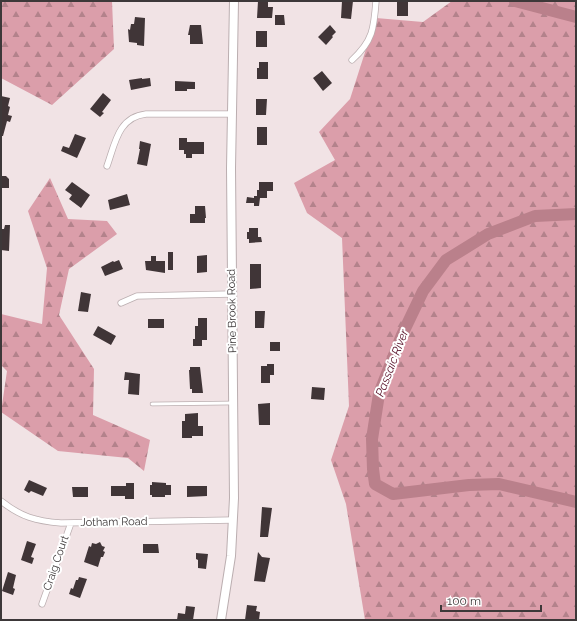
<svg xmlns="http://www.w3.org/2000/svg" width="577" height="621" viewBox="0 0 577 621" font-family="Raleway,sans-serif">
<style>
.forest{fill:url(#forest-firs)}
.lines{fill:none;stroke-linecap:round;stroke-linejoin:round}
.river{stroke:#ba808b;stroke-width:12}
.building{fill:#403537}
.lane-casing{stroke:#bbaeb0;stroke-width:4.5}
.street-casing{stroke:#bbaeb0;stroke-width:7}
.secondary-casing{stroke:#bbaeb0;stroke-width:10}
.lane{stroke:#fff;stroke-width:3}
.street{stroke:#fff;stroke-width:5.5}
.secondary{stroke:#fff;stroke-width:8}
.labels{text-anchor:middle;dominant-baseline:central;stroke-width:4;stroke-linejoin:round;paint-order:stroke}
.street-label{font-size:11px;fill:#3d3839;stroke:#fff}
.water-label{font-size:12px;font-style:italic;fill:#560e26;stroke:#fff}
</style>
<defs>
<pattern id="forest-firs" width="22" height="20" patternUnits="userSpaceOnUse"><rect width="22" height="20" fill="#db9eaa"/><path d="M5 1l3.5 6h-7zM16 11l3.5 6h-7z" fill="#b3828b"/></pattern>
</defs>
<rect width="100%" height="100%" fill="#f1e3e5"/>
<path class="forest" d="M1,1h111l2,48 -62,56 -51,-27z
M452,1h124v619h-211l-19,-116 -15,-44 18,-54 -7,-168 -35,-25 -13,-30 41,-23 -16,-28 31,-33 26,-81 47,4z
M50,178l18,41 39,2 10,13 -48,35 -10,46 35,54 -1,46 57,25 -6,31 -16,-13 -70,-7 -57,-39 6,-41 -6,-6v-51l41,10 5,-56 -19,-57z"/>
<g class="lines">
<path class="river" d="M515,1l61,16
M576,214l-41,2 -47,18 -42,26 -23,31 -21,44 -23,59 -7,45 1,30 2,15 18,10 76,-9 30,-1 77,18"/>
</g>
<path class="building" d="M258,1h10v6h5l-1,11h-15z
M342,1h11l-2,18 -10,-1z
M397,1h11v15h-11z
M275,15h9l1,10h-10z
M135,17l10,1 -1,28 -7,-1v-2l-8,-1 -1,-13 2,1 1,-6h3z
M190,25h11l2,19h-13v-9h-2z
M330,25l6,7 -4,4 1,1 -7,8 -8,-8z
M256,31h11v16h-11z
M259,62h9v17h-11v-11h2z
M322,71l10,12 -9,8 -10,-13z
M142,78v1l8,-1 1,8 -20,4 -2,-10z
M175,81l20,1v7h-8v2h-12z
M103,93l8,7 -9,12 2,1 -4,4 -10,-8z
M1,96l9,2 -2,8 2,1 -2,8 4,1 -2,6 -3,-1 -4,15h-2z
M256,99h11l-1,16h-10z
M257,127h10v18h-10z
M75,134l11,4 -9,20 -16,-7 2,-5 6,2z
M179,138h8v4h17v12h-12v4h-6v-4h-2v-4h-5z
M140,141l11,3 -4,22 -10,-2 3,-15h-1z
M1,176h5l3,3v9h-8z
M72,182l18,13 -9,13 -12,-9 3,-4 -7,-5z
M259,182h14v9h-6v7h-7l-1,8h-5v-3h-8l1,-6 7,1v-2h3v-6h2z
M127,194l3,11 -20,5 -2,-10z
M195,206h10l1,12h-1v5h-15v-9h5z
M5,225h5l-1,26 -8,-1v-21h3z
M249,228h9v9h3l1,5 -13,1v-4h-2v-7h2z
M168,252h5v18h-5z
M207,255v17l-10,1v-17z
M151,256h5v5h9v12l-19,-3 -1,-9h6z
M119,260l4,9 -18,7 -4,-9 12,-6 1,1z
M250,264h11v24l-11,1z
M81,292l10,2 -3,18 -10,-1z
M255,311h10l-1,17h-9z
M198,318h9v22h-5v6h-9v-7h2v-13h3z
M148,319h16v9h-16z
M98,326l18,10 -5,9 -18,-10z
M270,342h10v9h-10z
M267,364h7v11h-4v8h-9v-17h6z
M190,367h10l3,26h-11v-4h-2l-1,-19h1z
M125,372l15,2 -1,21 -11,-1 1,-14h-5z
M312,387l13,1 -1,12 -13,-1z
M270,403v22h-11l-1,-21z
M198,413v13h5v10h-11v2h-10v-17h3v-7z
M29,480l18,8 -4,8 -12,-5 -2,2 -5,-3z
M152,482l14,1v2h5v10h-6v2h-13v-2h-2v-10h2z
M126,483h8v16h-9v-3h-14v-10h15z
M187,486h20v10l-20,1z
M72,487h16v10h-15z
M262,507l10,1 -4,29h-8z
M27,541l9,3 -5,13 3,1 -2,6 -11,-4z
M100,542l2,4 3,1 -2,4 2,1 -2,5h-2l-3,10 -14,-5 5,-16 2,1 1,-4 4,1z
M143,544h15l1,9h-16z
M258,552l4,5 8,1 -5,24 -11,-1z
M196,553l12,1 -2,15 -8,-1v-8l-2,-1z
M8,572l8,3 -3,13 2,1 -2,6 -11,-4z
M79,577l8,2 -7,19 -11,-4 2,-6 2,1 3,-9h2z
M247,605l10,1 -1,5 4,1 -1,8h-14z
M186,606l9,1 -2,13h-16l1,-7 7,1z"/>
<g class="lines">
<g class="lane-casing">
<path id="lane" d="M152,404l80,-1"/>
</g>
<g class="street-casing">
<path id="street" d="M352,60c21,-19 22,-32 24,-59
M107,166c8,-22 11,-49 39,-52h86
M121,303l16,-7 94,-2
M1,501c20,16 35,20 60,22l172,-3
M42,604l29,-81"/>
</g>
<g class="secondary-casing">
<path id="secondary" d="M221,620l10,-64 3,-58 -3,-330 3,-167"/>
</g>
<use href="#lane" class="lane"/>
<use href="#street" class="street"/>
<use href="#secondary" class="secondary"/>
</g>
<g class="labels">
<g class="street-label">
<text transform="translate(232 311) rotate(-91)">Pine Brook Road</text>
<text transform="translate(114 522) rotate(-1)">Jotham Road</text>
<text transform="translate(56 563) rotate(-71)">Craig Court</text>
</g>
<g class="water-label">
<text transform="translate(392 363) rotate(-69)">Passaic River</text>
</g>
</g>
<rect width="577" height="621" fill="none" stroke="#3d3839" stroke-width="4"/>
<path d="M441 605v6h100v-6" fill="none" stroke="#3d3839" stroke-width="2"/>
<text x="447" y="605" font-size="12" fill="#3d3839" stroke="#ffffff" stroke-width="3" paint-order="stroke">100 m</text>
</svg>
